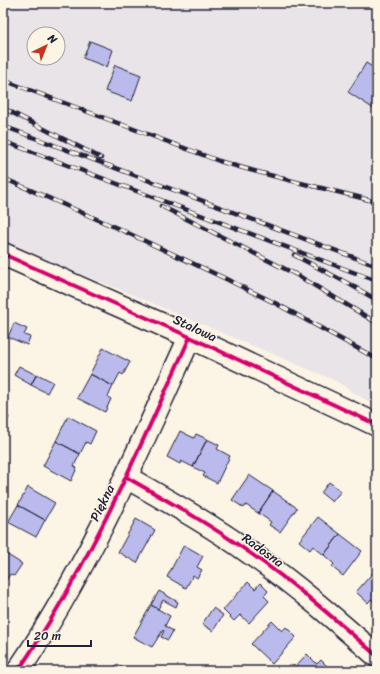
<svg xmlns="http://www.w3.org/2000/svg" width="380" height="674" viewBox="0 0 380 674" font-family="Sriracha,sans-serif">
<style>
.built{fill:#e8e4e7;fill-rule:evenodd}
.building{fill:#babbec;stroke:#22223b}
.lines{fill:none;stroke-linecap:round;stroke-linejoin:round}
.street-casing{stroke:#22223b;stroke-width:25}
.street{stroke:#fcf5e5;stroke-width:22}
.rail-casing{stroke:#22223b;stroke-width:4.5}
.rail{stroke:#fcf5e5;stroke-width:3;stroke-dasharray:9;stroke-linecap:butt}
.cycleway-casing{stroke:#fcf5e5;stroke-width:6}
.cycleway{stroke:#d6006c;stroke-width:4}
.labels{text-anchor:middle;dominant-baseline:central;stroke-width:3;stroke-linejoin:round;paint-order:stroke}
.street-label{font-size:13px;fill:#22223b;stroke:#fcf5e5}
</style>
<rect width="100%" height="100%" fill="#fcf5e5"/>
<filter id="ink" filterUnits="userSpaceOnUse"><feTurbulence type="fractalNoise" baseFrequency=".025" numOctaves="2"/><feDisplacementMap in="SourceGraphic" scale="8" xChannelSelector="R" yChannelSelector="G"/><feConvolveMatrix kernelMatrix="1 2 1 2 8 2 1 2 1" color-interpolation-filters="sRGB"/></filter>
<g filter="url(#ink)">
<path class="built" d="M3,3h374v404l-41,-26 -217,-92 -116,-45zM34,34h24v24h-24z"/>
<path class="building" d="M90,41l23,9 -6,17 -24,-9z
M366,63l11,7v41l-29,-19z
M115,65l26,10 -9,26 -27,-10z
M14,323l13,6 -3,6 6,2 -3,8 -19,-8z
M103,348l27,14 -7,13 -3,-2 -7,13 -23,-12z
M19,366l17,9 -5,10 -17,-10z
M37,374l16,8 -6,11 -16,-8z
M90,374l23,12 -5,11 3,2 -6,13 -28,-14z
M3,414l6,3 -6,12z
M68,416l28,15 -6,13 -4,-2 -6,12 -24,-13z
M180,431l14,7 2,-4 11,5 -14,28 -12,-6 -1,3 -13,-7z
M207,439l12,6 -2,4 13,7 -13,27 -14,-7 2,-3 -12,-6z
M56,441l24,13 -6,12 3,2 -6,13 -28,-15z
M249,475l24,16 -15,22 -12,-8 -2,3 -12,-8z
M329,482l12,9 -9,11 -11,-9z
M28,487l27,16 -10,17 -27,-15z
M273,491l24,17 -17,24 -11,-7 2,-3 -13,-9z
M18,505l27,15 -9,17 -28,-15z
M318,517l22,17 -16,21 -11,-9 -3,4 -11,-9z
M136,519l19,11 -18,33 -19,-11z
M340,534l22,17 -19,25 -11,-9 2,-3 -10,-9z
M184,545l19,11 -6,11 5,3 -5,8 -4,-3 -7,13 -19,-11z
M3,552l19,12 -8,12 -4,-2 -7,11z
M376,569l1,1v35l-6,-6 -3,4 -12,-11z
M248,582l7,7 5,-6 8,8 -4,5 5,5 -20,22 -9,-8 -6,6 -11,-11z
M159,591l19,11 -2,5 -13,-7 -5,9 -7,-4z
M151,605l19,11 -5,10 8,5 -5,9 -7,-3 3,-6 -1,-1 -11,17 -19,-10z
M213,608l10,7 -10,16 -11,-7z
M272,621l10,10 4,-4 10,10 -24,27 -21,-20z
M307,654l10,10 4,-4 10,10 -1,1h-39z
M117,664l11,7h-16z"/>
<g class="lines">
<g class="street-casing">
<path id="street" d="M3,254l187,83 187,88
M126,477c42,24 85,48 124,76 45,31 86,67 127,103
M18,671c71,-104 120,-220 172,-334"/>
</g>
<use href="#street" class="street"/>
<g class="rail-casing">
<path id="rail" d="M3,80l216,81c52,16 105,27 158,41
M3,108l98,50
M3,126l374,140
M3,141l374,140
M3,178l114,50 105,49 55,27 100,55
M161,206l136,69 80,48
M294,255l55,29 28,16"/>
</g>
<use href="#rail" class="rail"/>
<g class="cycleway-casing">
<path id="cycleway" d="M3,254l187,83 187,88
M126,477c42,24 85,48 124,76 45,31 86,67 127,103
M18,671c71,-104 120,-220 172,-334"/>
</g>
<use href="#cycleway" class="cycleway"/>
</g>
</g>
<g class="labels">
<g class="street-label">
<text transform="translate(195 328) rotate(25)">Stalowa</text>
<text transform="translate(102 503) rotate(-64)">Piękna</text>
<text transform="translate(263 550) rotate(36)">Radosna</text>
</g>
</g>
<rect width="380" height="674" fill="none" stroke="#fcf5e5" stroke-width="16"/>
<rect x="8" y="8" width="364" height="658" fill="none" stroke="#22223b" stroke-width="1.5" filter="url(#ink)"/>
<g transform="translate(46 46) rotate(43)"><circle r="19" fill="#fcf5e5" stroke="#a5a1a1"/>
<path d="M0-3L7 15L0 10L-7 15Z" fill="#c8321e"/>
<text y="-6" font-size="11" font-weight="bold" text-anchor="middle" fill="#22223b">N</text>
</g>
<path d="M28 640v6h63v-6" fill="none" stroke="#22223b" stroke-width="2"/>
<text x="34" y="640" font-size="12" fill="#22223b" stroke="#fcf5e5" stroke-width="3" paint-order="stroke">20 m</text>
</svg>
